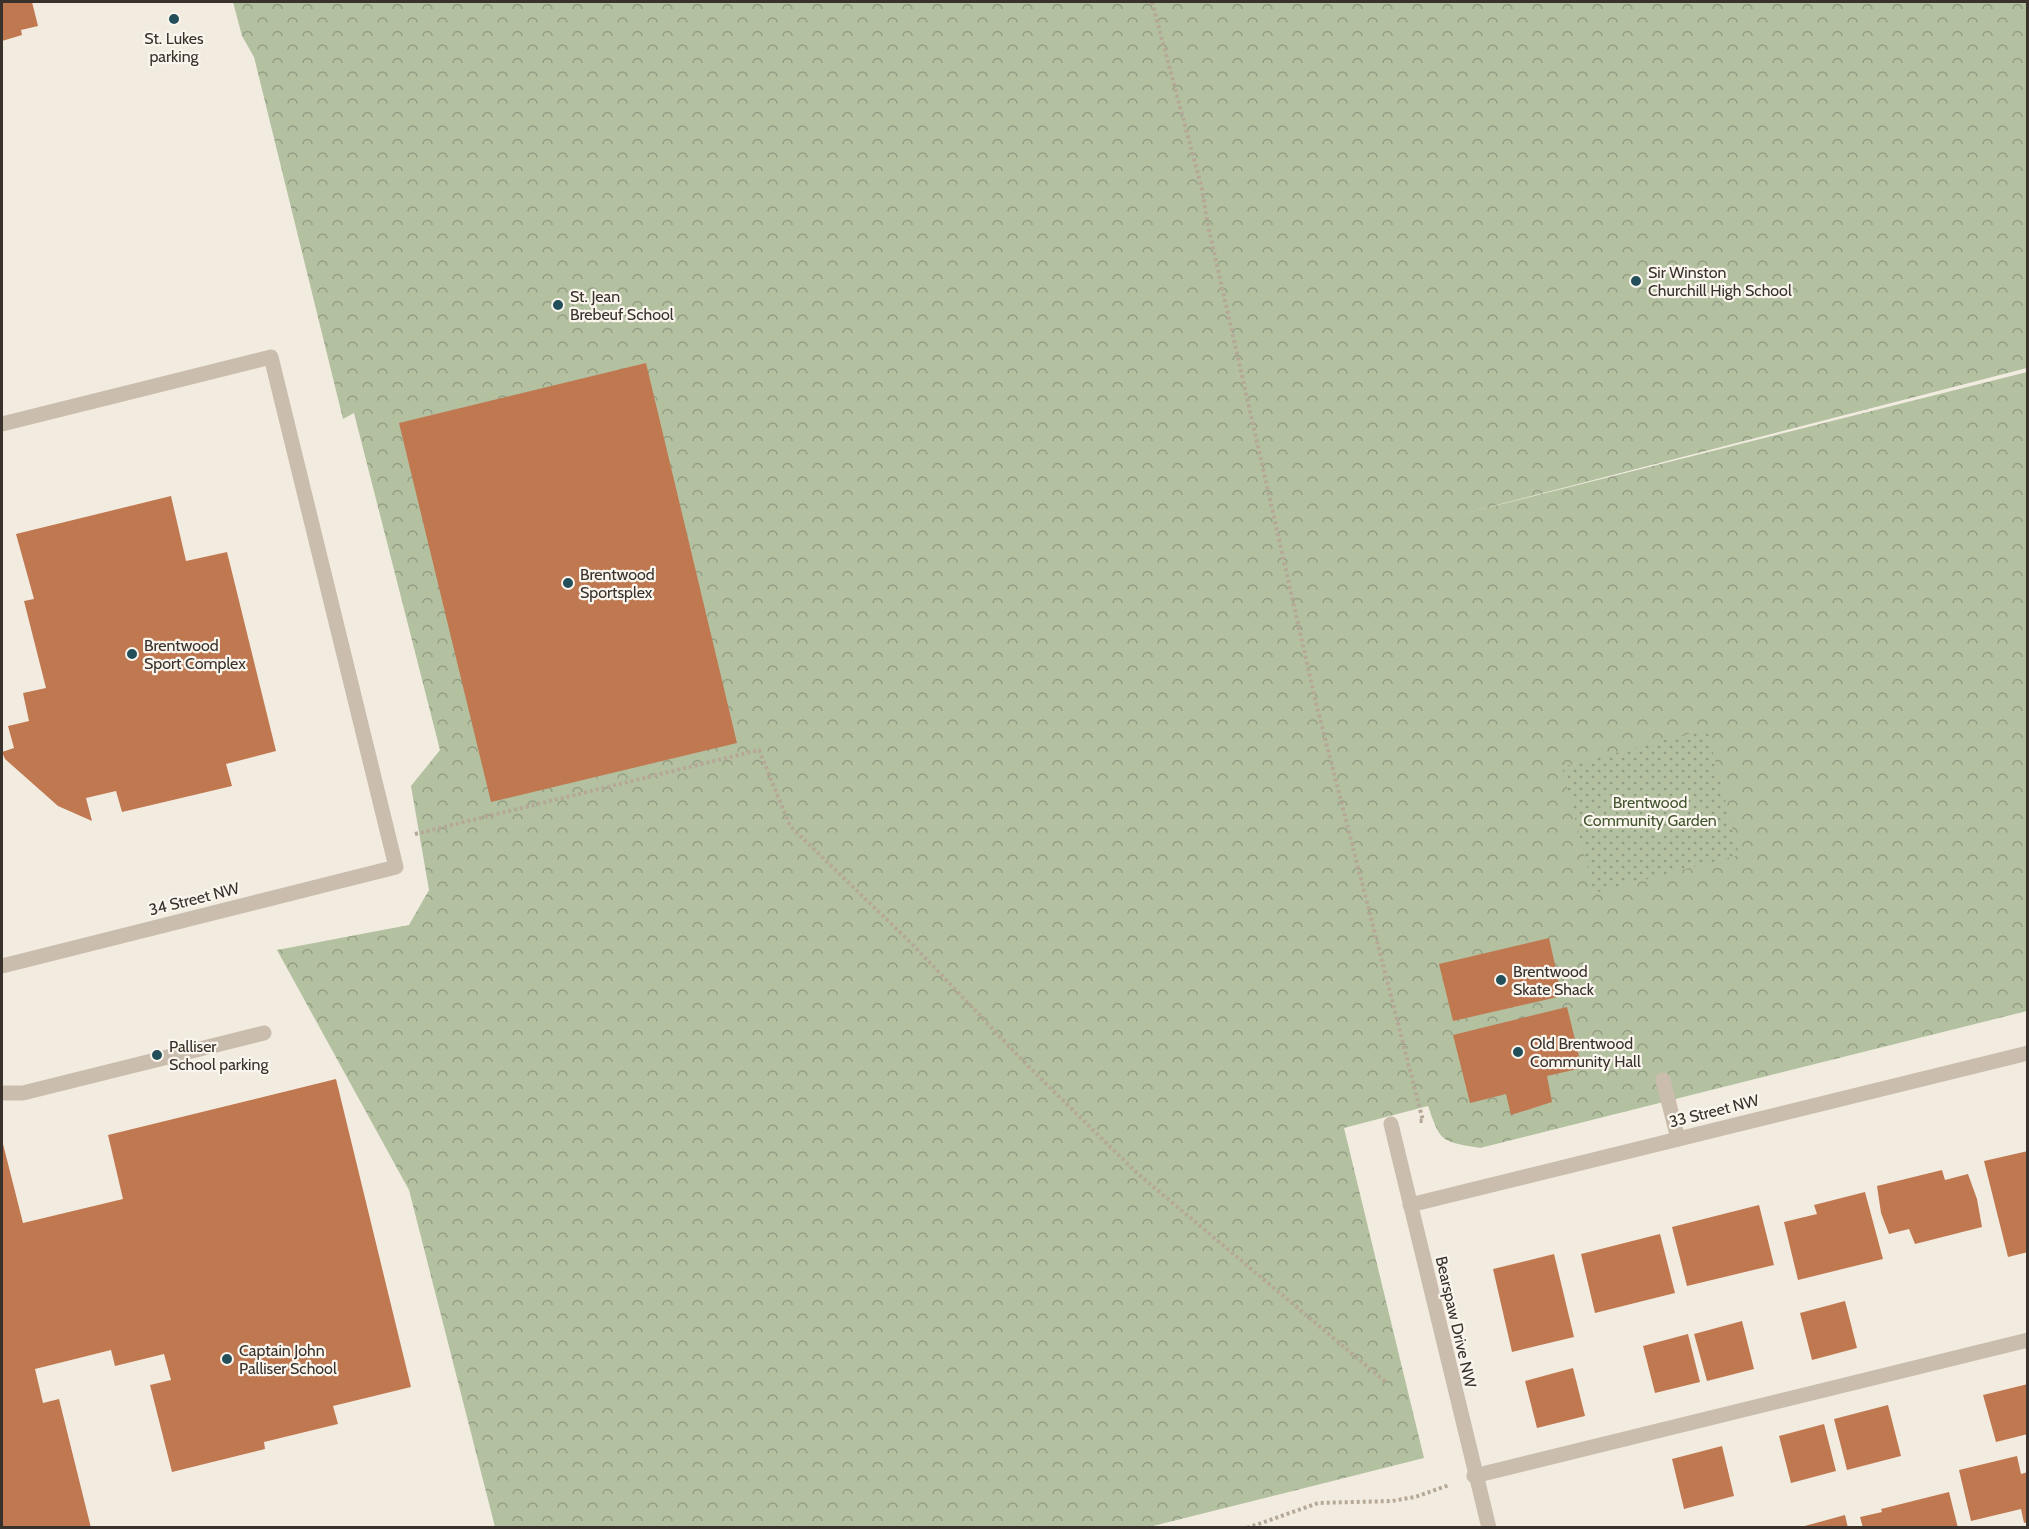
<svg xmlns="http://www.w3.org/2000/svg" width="2029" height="1529" viewBox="0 0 2029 1529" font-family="Cabin,sans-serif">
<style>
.park{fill:url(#park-crowns)}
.garden{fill:url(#garden-dots)}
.building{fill:#c07851}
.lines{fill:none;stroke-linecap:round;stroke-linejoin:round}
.path{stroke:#b6a897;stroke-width:4;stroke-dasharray:3 3;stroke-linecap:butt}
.service{stroke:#cabdad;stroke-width:15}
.minor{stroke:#cabdad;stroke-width:15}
.poi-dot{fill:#224f59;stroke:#faf5ed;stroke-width:2}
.labels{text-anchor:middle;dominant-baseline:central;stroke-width:4.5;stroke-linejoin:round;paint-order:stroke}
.poi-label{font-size:16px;fill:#39312b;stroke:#faf5ed;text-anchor:start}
.park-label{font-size:16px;fill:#445630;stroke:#faf5ed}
.street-label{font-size:16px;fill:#39312b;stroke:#faf5ed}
</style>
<defs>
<pattern id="park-crowns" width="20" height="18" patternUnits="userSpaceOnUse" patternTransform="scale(1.5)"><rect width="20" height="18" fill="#b3c1a1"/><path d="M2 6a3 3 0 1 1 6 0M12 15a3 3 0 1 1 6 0" fill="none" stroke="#939d83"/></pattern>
<pattern id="garden-dots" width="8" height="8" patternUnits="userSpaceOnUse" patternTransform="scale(1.5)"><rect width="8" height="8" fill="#b3c1a1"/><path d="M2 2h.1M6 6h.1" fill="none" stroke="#939d83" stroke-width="1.8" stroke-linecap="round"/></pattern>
</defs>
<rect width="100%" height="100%" fill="#f2ece0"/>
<path class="park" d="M233,2h1794v366l-569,147 569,-143v639l-547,137c-39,-7 -39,-5 -52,-42l-84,22 80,330 -275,69h-654l-86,-337 -132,-240 132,-25 20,-35 -18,-104 29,-36 -86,-337 -11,6 -89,-362 -12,-21z"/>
<path class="garden" d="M1707,729l32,126 -145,38 -32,-126z"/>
<path class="building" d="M2,2h30l6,24 -17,4 1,5 -20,6z
M646,363l91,380 -246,59 -92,-379z
M171,496l15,65 41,-9 49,199 -50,13 6,22 -110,26 -6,-21 -30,7 6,23 -34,-15 -53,-47 -3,-7 12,-4 -6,-22 21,-5 -6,-28 23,-5 -22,-87 10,-2 -18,-65z
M1549,938l13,58 -109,25 -14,-57z
M1567,1007l15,61 -35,8 5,26 -41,13 -5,-21 -36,9 -17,-68z
M336,1079l75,308 -78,19 5,18 -74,18 1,7 -93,23 -22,-87 21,-5 -7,-26 -49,12 -4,-16 -76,19 8,34 16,-4 32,129h-89v-388l21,83 100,-24 -15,-64z
M2028,1151v101l-20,5 -24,-96z
M1942,1170l3,10 23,-6 9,25 5,28 -67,17 -6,-15 -20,5 -8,-21 -4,-27z
M1865,1192l18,67 -85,21 -14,-58 33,-8 -3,-9z
M1759,1205l15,60 -87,21 -15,-59z
M1660,1234l15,59 -80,20 -14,-59z
M1554,1254l20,83 -62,15 -19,-83z
M1845,1301l12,47 -45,12 -12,-47z
M1742,1321l12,48 -47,12 -13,-47z
M1688,1334l12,48 -45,11 -12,-47z
M1573,1368l12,48 -48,12 -12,-47z
M2028,1384v50l-32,8 -13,-47z
M1888,1405l13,51 -54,14 -13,-51z
M1824,1424l12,47 -45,12 -12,-47z
M1722,1446l12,50 -50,13 -12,-50z
M2017,1456l4,18 7,-2v50l-4,1 -3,-14 -50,12 -12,-51z
M1949,1492l9,36h-95l-3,-11 22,-5 -1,-3z
M1845,1515l3,13h-47v-1z"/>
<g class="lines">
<path class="path" d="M1152,2l50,187 5,32 109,482 107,418h-5
M415,834l344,-84 31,76 121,117 117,123 109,107 250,210
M1247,1528l71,-25 74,-2 23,-4 34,-12"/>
<path class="service" d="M2,424l269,-67 125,510 -394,99
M1663,1080l15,59
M2,1093h21l241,-60
M1474,1476l554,-136"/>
<path class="minor" d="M1391,1124l98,404
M1410,1205l618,-152"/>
</g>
<g class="poi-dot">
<circle cx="174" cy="19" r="6"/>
<circle cx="1636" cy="281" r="6"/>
<circle cx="558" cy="305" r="6"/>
<circle cx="568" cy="583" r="6"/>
<circle cx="132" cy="654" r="6"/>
<circle cx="1501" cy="980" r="6"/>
<circle cx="1518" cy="1052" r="6"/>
<circle cx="157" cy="1055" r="6"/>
<circle cx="227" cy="1359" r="6"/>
</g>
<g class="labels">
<g class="poi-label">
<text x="174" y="38" text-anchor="middle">St. Lukes<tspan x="174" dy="18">parking</tspan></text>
<text x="1648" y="272">Sir Winston<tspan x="1648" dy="18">Churchill High School</tspan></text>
<text x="570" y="296">St. Jean<tspan x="570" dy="18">Brebeuf School</tspan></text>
<text x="580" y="574">Brentwood<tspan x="580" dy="18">Sportsplex</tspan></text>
<text x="144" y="645">Brentwood<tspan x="144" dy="18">Sport Complex</tspan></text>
<text x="1513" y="971">Brentwood<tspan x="1513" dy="18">Skate Shack</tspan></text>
<text x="1530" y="1043">Old Brentwood<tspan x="1530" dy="18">Community Hall</tspan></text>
<text x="169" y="1046">Palliser<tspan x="169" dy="18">School parking</tspan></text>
<text x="239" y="1350">Captain John<tspan x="239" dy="18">Palliser School</tspan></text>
</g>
<g class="park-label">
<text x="1650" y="802">Brentwood<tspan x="1650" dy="18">Community Garden</tspan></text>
</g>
<g class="street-label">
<text transform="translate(194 899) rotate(-14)">34 Street NW</text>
<text transform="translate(1714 1111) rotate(-14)">33 Street NW</text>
<text transform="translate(1456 1322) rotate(77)">Bearspaw Drive NW</text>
</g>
</g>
<rect width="2029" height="1529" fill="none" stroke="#39312b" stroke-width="6"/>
</svg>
